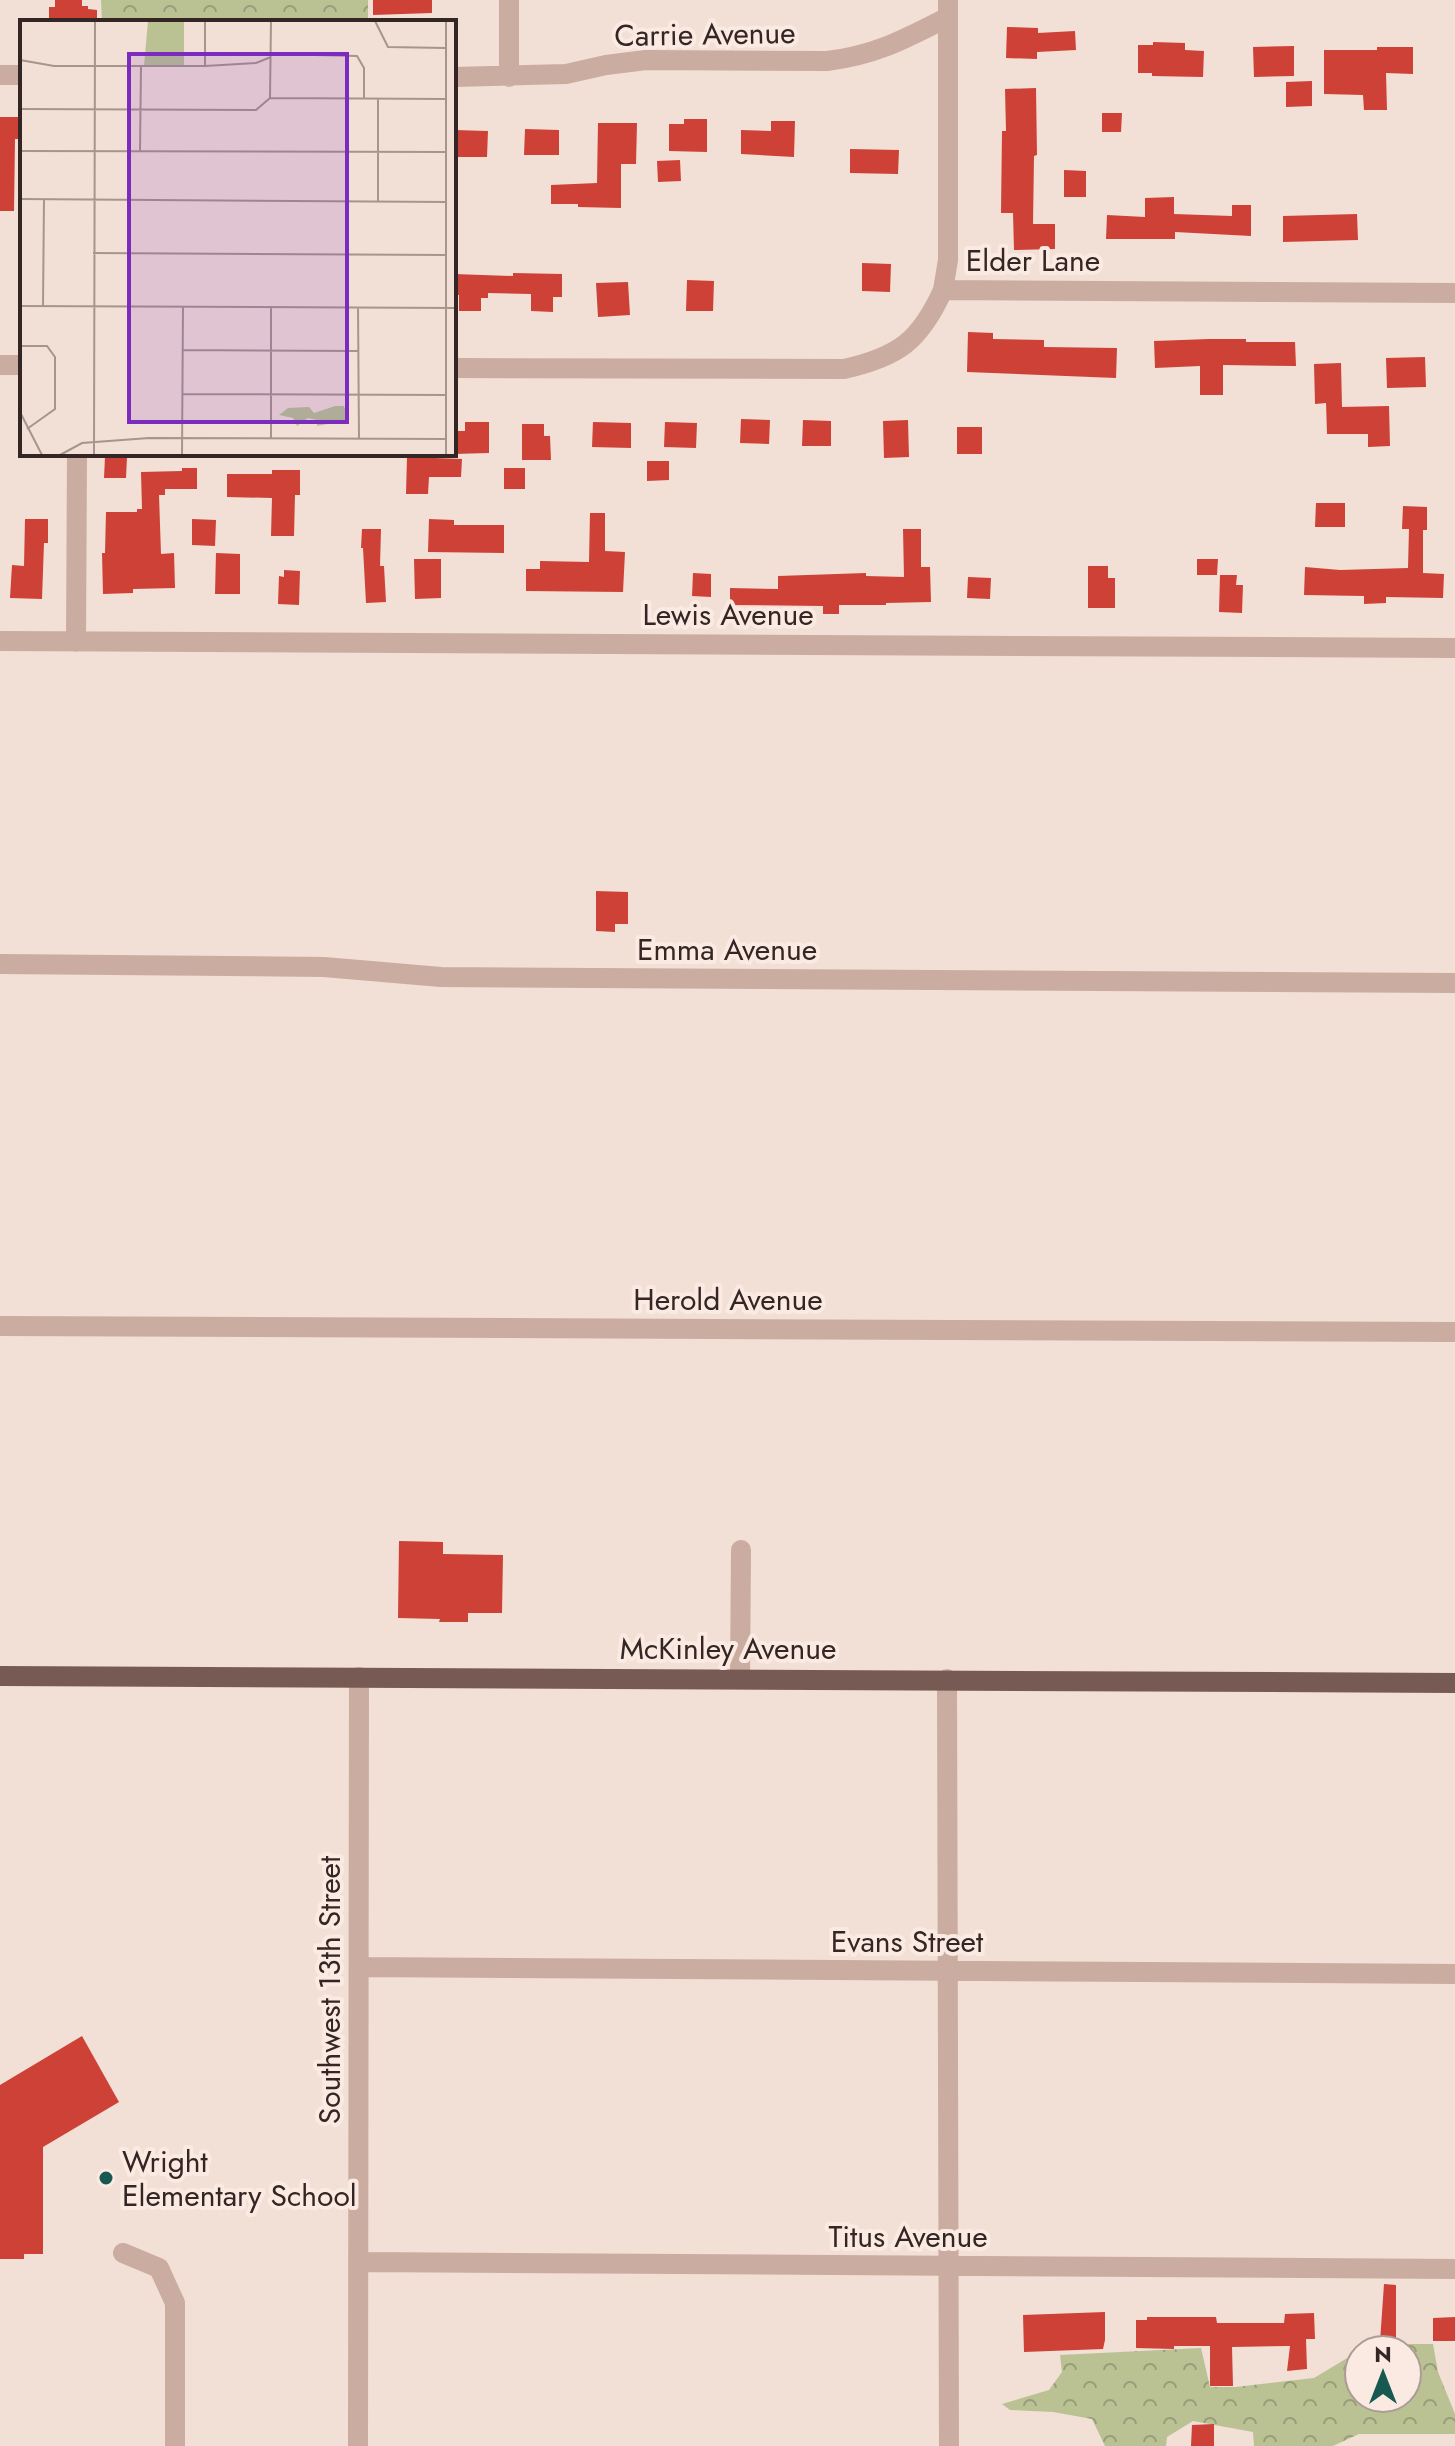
<svg xmlns="http://www.w3.org/2000/svg" width="1455" height="2446" viewBox="0 0 1455 2446" font-family="Jost,sans-serif">
<style>
.forest{fill:url(#forest-crowns)}
.building{fill:#ce4137}
.lines{fill:none;stroke-linecap:round;stroke-linejoin:round}
.minor{stroke:#caaca1;stroke-width:20}
.major{stroke:#775a54;stroke-width:20}
.poi-dot{fill:#175851;stroke:#faeae1;stroke-width:3}
.labels{text-anchor:middle;dominant-baseline:central;stroke-width:8;stroke-linejoin:round;paint-order:stroke}
.street-label{font-size:30px;fill:#342624;stroke:#faeae1}
.poi-label{font-size:30px;fill:#342624;stroke:#faeae1;text-anchor:start}
.inset-road{fill:none;stroke:#a6958e;stroke-width:2}
.view{fill:#7b2cbf;fill-opacity:0.15;stroke:#7b2cbf;stroke-width:4}
.inset-edge{fill:none;stroke:#342624;stroke-width:4}
</style>
<defs>
<pattern id="forest-crowns" width="20" height="18" patternUnits="userSpaceOnUse" patternTransform="scale(2)"><rect width="20" height="18" fill="#bac294"/><path d="M2 6a3 3 0 1 1 6 0M12 15a3 3 0 1 1 6 0" fill="none" stroke="#989d79"/></pattern>
</defs>
<rect width="100%" height="100%" fill="#f2dfd5"/>
<path class="forest" d="M101,0h267v22h-266z
M1370,2344h63l5,28 17,42v20h-96l-26,12h-79l-1,-14 -60,-11 -26,16 -1,9h-61l-13,-27 -39,-7 -43,-2 -8,-6 47,-14 13,-18 -2,-17 141,-7 9,39h26l78,-9 45,-27v47h48v-48h-47z"/>
<path class="building" d="M55,0h27v6h6v3l9,1v12h-48v-15h6z
M373,0h59v13l-59,2z
M1007,27l31,1v5l37,-2 1,19 -39,2v7l-31,-1z
M1153,42l32,1v7l19,1 -1,26 -51,-1v-3h-14v-28h15z
M1294,46v30l-40,1 -1,-30z
M1377,47h36v27l-27,-1 1,37h-23l-1,-15 -39,-1v-44h53z
M1312,81v25l-26,1v-25z
M1036,88l1,67 -3,1 -1,68h22v25l-41,1 -1,-37h-12l1,-82h4l-1,-42z
M1102,113h20l-1,19h-19z
M0,117h22v22h-7l-1,72h-14z
M684,119h23v33l-38,-1v-27h15z
M771,121h24l-1,36 -53,-3v-24l30,1z
M598,123h39l-1,41h-15v44l-43,-1v-3h-27v-19l46,-2z
M525,129l34,1v25h-35z
M454,130l34,1 -1,26h-33z
M850,149l49,1 -1,24 -48,-1z
M680,160l1,21 -23,1 -1,-21z
M1064,170l22,1v26h-22z
M1174,197v17l58,2v-11h19v31l-76,-4v7h-69l1,-24 38,2v-19z
M1357,214l1,26 -75,2v-26z
M862,263l29,1 -1,28 -28,-1z
M513,273l49,1v23h-9v15l-22,-1v-17l-43,-1v5h-7v13h-22v-16h-5v-21l59,2z
M687,280l27,1 -1,30h-27z
M628,282l2,33 -32,2 -2,-34z
M968,332l25,1v6l51,1v7l73,1 -1,30 -149,-6z
M1209,339h37v3h49l1,24 -73,-1v30h-23v-29l-45,2 -1,-27z
M1425,357l1,30 -39,1 -1,-30z
M1341,363l1,44 47,-1 1,40 -22,1v-13h-41l-1,-31 -11,1 -1,-40z
M741,419l29,1 -1,24 -29,-1z
M803,420l28,1v25h-29z
M908,420l1,37 -25,1 -1,-37z
M465,422h24v31l-35,1v-23h11z
M593,422l38,1v25l-39,-1z
M665,422l32,1 -1,25 -32,-1z
M522,424h22v12h6l1,24h-29z
M957,427h25v27h-25z
M105,457h22l-1,21h-22z
M407,457l55,2 -1,18h-32l-1,17h-22z
M647,461h22v19l-22,1z
M182,468h15v21h-32v6h-6l2,59 13,-1 1,35 -42,1v4l-30,1 -1,-41h3l1,-41h31v-3h5l-1,-37 41,-1z
M504,468h21v21h-21z
M272,470h28v25h-5l-1,41h-23l1,-38 -45,-1v-23h45z
M1316,503h29v24h-30z
M1403,506l24,1v23h-4v43l21,1 -1,24 -57,-1v6l-22,1v-8l-60,-1 1,-28 35,3 68,-2 1,-39h-7z
M590,513h15v38l20,1 -2,40 -97,-1v-22h14v-8l49,1z
M25,519h23v24h-4l-2,56 -32,-1 2,-33 12,1z
M192,519l24,1 -1,26 -23,-1z
M429,519l25,1v5h50v28l-76,-1z
M362,529h19l-1,37h4l2,36 -20,1 -3,-55h-2z
M903,529h18v38h9l1,35 -45,1v2h-47v9h-16v-8l-93,-1v-17l48,1v-13l88,-3v3l38,1z
M216,553l24,1v40h-25z
M414,559h27v39l-26,1z
M1197,559h21l-1,16h-20z
M1088,566h20v12h7v30h-27z
M284,570l16,1 -1,34 -21,-1 1,-28 5,1z
M693,573l18,1v23l-19,-1z
M1220,575h17l-1,10h7l-1,28 -23,-1z
M968,577l23,1 -1,21 -23,-1z
M596,891l32,1v32h-13v8l-19,-1z
M399,1541l44,1v12l60,1 -1,58h-34v9h-29l1,-3 -42,-1z
M82,2036l37,66 -76,45v107h-19v5h-24v-174z
M1384,2284l12,1v57h-16z
M1105,2312v28l-2,9 -79,3 -1,-37z
M1314,2313l1,26h-9l1,30 -20,2 3,-25 -58,1 1,39h-23v-40h-36v3l-38,-1v-28h11v-3h69l1,6h67l1,-9z
M1455,2317v24h-22v-23z
M1214,2424v22h-23l1,-21z"/>
<g class="lines">
<path class="minor" d="M0,75h22
M454,77l112,-3 40,-9 40,-5 181,1c49,-6 78,-22 121,-44
M509,77v-77
M943,290l5,-30v-260
M0,365h22
M454,368l390,1c54,-12 76,-28 99,-79l512,3
M0,641l1455,7
M76,642l1,-188
M0,964l324,3 117,10 1014,6
M0,1326l1455,6
M740,1678l1,-128
M947,1679l2,767
M359,1967l1096,7
M123,2253l36,15 16,35v143
M360,2262l1095,7
M358,2446l1,-769"/>
<path class="major" d="M0,1676l1455,7"/>
</g>
<circle class="poi-dot" cx="106" cy="2178" r="8"/>
<g class="labels">
<g class="street-label">
<text transform="translate(705 34) rotate(-1)">Carrie Avenue</text>
<text x="1033" y="260">Elder Lane</text>
<text x="728" y="614">Lewis Avenue</text>
<text x="727" y="949">Emma Avenue</text>
<text x="728" y="1299">Herold Avenue</text>
<text x="728" y="1648">McKinley Avenue</text>
<text x="907" y="1941">Evans Street</text>
<text transform="translate(329 1990) rotate(-90)">Southwest 13th Street</text>
<text x="908" y="2236">Titus Avenue</text>
</g>
<g class="poi-label">
<text x="122" y="2161">Wright<tspan x="122" dy="34">Elementary School</tspan></text>
</g>
</g>
<g transform="translate(20 20)">
<rect width="436" height="436" fill="#f2dfd5"/>
<path d="M128,1h36v45h-40zM315,386h9l4,14 -31,6v-6l-9,-2 -11,8 -4,-8 -14,-3 9,-7 21,-1 5,6z" fill="#bac294"/>
<path class="inset-road" d="M355,1l13,26 58,1M426,1v434M251,34l86,2 7,12v30M0,40l34,6h151l51,-3 15,-6M185,46v-45M250,78l1,-77M0,89l236,1 14,-12 177,1M0,131l427,1M120,131l1,-85M0,179l427,3M358,182v-103M73,233l353,2M0,286l436,2M23,286l1,-107M251,286v132M338,287l1,132M0,326h27l8,11v52l-28,20M163,330l176,1M163,374l263,1M0,392l22,43M40,435l22,-12 67,-5 297,1M74,435l1,-434M162,435l1,-149"/>
<path class="view" d="M109,34h218v368h-218z"/>
<rect width="436" height="436" class="inset-edge"/>
</g>
<g transform="translate(1383 2374)"><circle r="38" fill="#faeae1" stroke="#ab9c95" stroke-width="2"/>
<path d="M0-6L14 30L0 20L-14 30Z" fill="#175851"/>
<text y="-12" font-size="22" font-weight="bold" text-anchor="middle" fill="#342624">N</text>
</g>
</svg>
